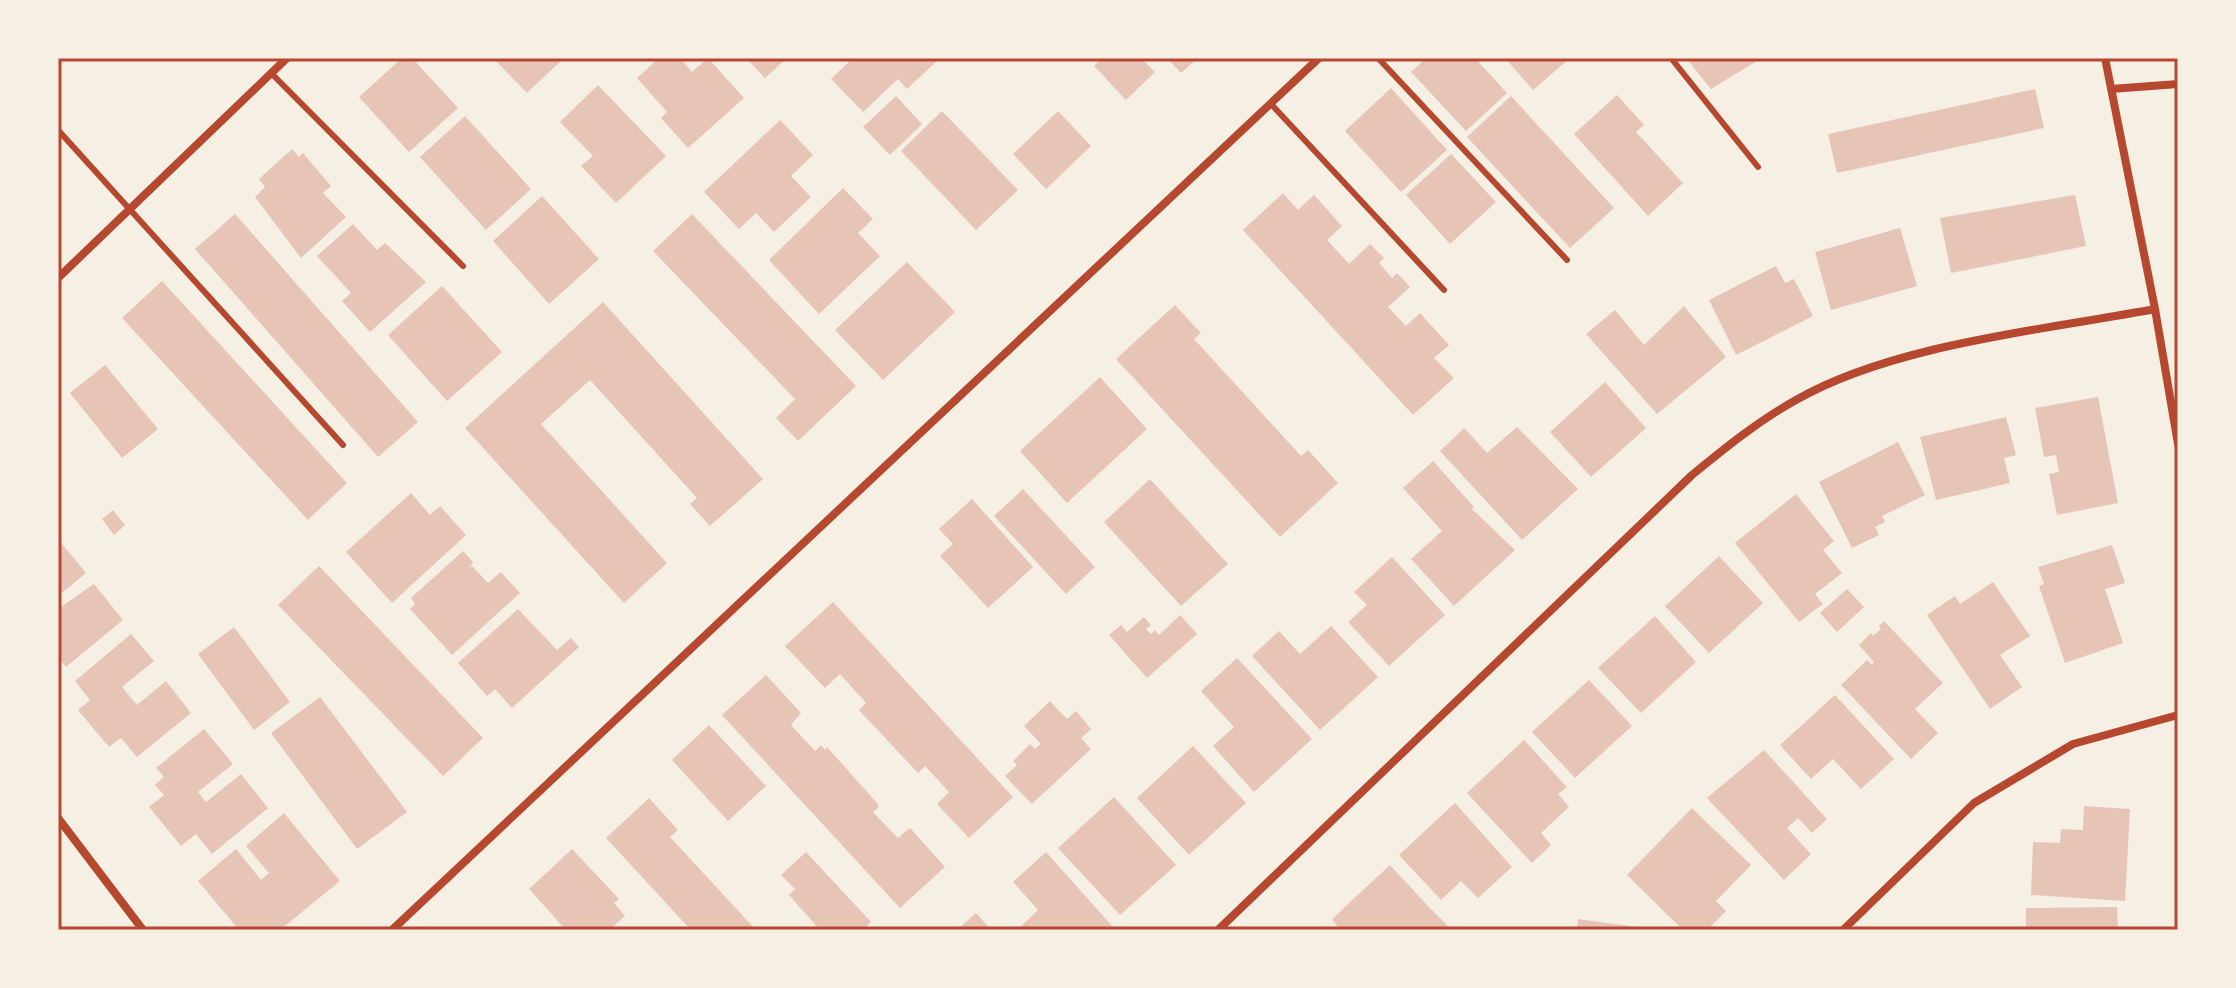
<svg xmlns="http://www.w3.org/2000/svg" width="2236" height="988" viewBox="0 0 2236 988" font-family="Raleway,sans-serif">
<style>
.building{fill:#e6c5b7}
.lines{fill:none;stroke-linecap:round;stroke-linejoin:round}
.service{stroke:#b5482f;stroke-width:6}
.minor{stroke:#b5482f;stroke-width:8}
.neatline{fill:none;stroke:#b5482f;stroke-width:3}
</style>
<rect width="100%" height="100%" fill="#f6efe4"/>
<path class="building" d="M402,58h10l46,50 -49,44 -50,-55z
M493,58h71l-37,35z
M659,58h21l12,14 16,-14 36,40 -56,50 -27,-30 6,-6 -30,-34z
M746,58h41l-22,20z
M853,58h87l-33,31 -9,-10 -35,33 -32,-33z
M1102,58h39l14,14 -29,28 -32,-34z
M1167,58h31l-17,15z
M1426,58h49l32,35 -41,38 -55,-59z
M1505,58h65l-37,32z
M1686,58h76l-51,31z
M598,85l68,71 -50,47 -35,-37 12,-10 -33,-34z
M1391,88l56,62 -46,42 -56,-61z
M2035,89l9,39 -207,45 -9,-39z
M1617,95l27,30 -8,7 47,51 -35,33 -74,-82z
M896,96l26,28 -32,31 -27,-28z
M1511,96l103,112 -44,40 -103,-111z
M942,111l76,79 -42,40 -75,-79z
M1058,111l33,35 -45,43 -33,-35z
M465,116l66,73 -45,41 -66,-73z
M780,120l33,35 -22,21 20,21 -37,35 -18,-19 -17,16 -35,-37z
M292,149l7,8 4,-4 28,33 -8,7 23,24 -45,41 -46,-61 10,-10 -6,-8z
M1451,154l45,48 -46,42 -44,-49z
M843,188l30,31 -15,14 22,23 -61,58 -50,-54z
M1283,193l15,17 16,-15 28,31 -15,14 22,24 21,-20 14,14 -5,5 13,15 5,-5 13,14 -22,20 18,19 14,-13 29,32 -15,13 20,20 -41,37 -170,-185z
M2075,195l11,51 -135,27 -11,-55z
M542,196l57,63 -50,45 -56,-63z
M235,214l183,208 -40,35 -183,-208z
M692,214l164,172 -58,55 -22,-23 19,-19 -142,-148z
M353,224l24,26 8,-7 41,39 -56,50 -28,-31 9,-8 -34,-37z
M1900,228l17,58 -86,24 -16,-58z
M907,262l48,50 -72,68 -48,-50z
M1776,266l9,17 9,-4 19,37 -77,39 -27,-55z
M162,281l185,202 -39,37 -186,-202z
M442,286l60,66 -55,49 -59,-66z
M603,302l160,177 -53,47 -20,-22 7,-6 -107,-118 -49,44 126,139 -43,40 -159,-175z
M1175,305l26,28 -7,6 107,117 7,-6 30,33 -58,54 -164,-178z
M1684,306l42,51 -69,57 -71,-80 29,-24 29,35z
M105,365l53,64 -36,29 -52,-65z
M1100,377l47,52 -80,74 -47,-52z
M1605,382l41,46 -55,49 -41,-45z
M2098,397l20,106 -61,12 -8,-41 10,-2 -3,-17 -12,2 -9,-49z
M2006,417l10,38 -12,3 6,25 -74,17 -16,-63z
M1517,427l61,62 -56,51 -82,-89 24,-23 23,25z
M1898,442l27,53 -43,21 3,6 -10,5 4,8 -27,13 -33,-66z
M1433,461l41,46 -2,2 43,41 -61,56 -43,-47 31,-28 -39,-43z
M1150,479l78,85 -47,42 -77,-84z
M1023,489l72,78 -29,27 -72,-78z
M411,493l19,22 10,-9 26,29 -74,68 -46,-51z
M1796,494l38,47 -11,9 19,23 -27,21 8,10 -24,18 -64,-79z
M972,499l61,68 -45,41 -48,-52 13,-12 -14,-15z
M113,510l12,15 -11,10 -12,-16z
M58,539l28,34 -28,23z
M2112,545l13,38 -20,6 18,54 -58,20 -26,-77 5,-2 -6,-17z
M463,551l10,11 -5,8 4,-4 16,17 13,-11 19,21 -68,62 -42,-46 5,-5 -4,-6z
M1719,556l44,47 -54,50 -44,-47z
M1392,557l53,58 -56,51 -41,-44 19,-17 -13,-13z
M319,566l164,172 -40,38 -165,-171z
M1993,582l37,54 -30,19 22,32 -32,22 -63,-94 28,-19 5,8z
M94,584l29,36 -57,47 -8,-10v-48z
M1847,589l17,18 -27,25 -17,-19z
M833,602l180,195 -44,41 -32,-34 12,-12 -24,-26 -7,7 -59,-63 7,-7 -26,-29 -15,14 -40,-42z
M518,609l39,41 14,-12 8,9 -67,61 -17,-19 -8,7 -29,-33z
M1180,615l17,19 -50,44 -38,-43 12,-10 6,7 17,-15 7,8 -5,4 5,5 4,-4 4,5z
M1655,616l41,46 -55,51 -43,-45z
M1884,621l59,62 -28,26 23,24 -27,26 -70,-74 26,-25 5,5 2,-3 -15,-17 12,-12 2,3 8,-7 -2,-3z
M1331,626l47,51 -58,53 -68,-74 27,-25 21,23z
M234,627l56,75 -36,28 -56,-76z
M131,634l23,27 -32,26 15,18 29,-24 25,32 -54,44 -16,-19 -12,9 -31,-37 12,-10 -15,-19z
M1237,658l75,81 -58,53 -41,-46 21,-19 -33,-36z
M766,675l35,38 -10,12 24,26 6,-6 4,5 2,-3 50,56 2,4 -6,5 25,26 12,-10 35,39 -45,41 -178,-193z
M1589,680l43,46 -57,52 -43,-46z
M1835,695l59,64 -33,30 -28,-30 -22,20 -31,-34z
M320,697l87,115 -50,37 -86,-116z
M1050,701l17,18 9,-8 15,18 -10,9 10,11 -59,55 -27,-28 12,-11 -4,-4 17,-17 5,5 6,-5 -17,-18z
M709,725l57,61 -38,35 -56,-61z
M204,729l29,35 -35,28 8,10 35,-28 27,34 -56,46 -16,-20 -15,12 -32,-39 15,-12 -9,-10 9,-8 -8,-9z
M1524,740l43,47 -9,7 11,13 -28,26 10,12 -19,18 -65,-70z
M1193,746l53,57 -57,52 -52,-57z
M1764,750l63,69 -15,14 -14,-15 -11,10 24,26 -27,26 -77,-82z
M1114,797l62,68 -56,50 -62,-67z
M649,798l29,32 -8,7 86,93h-65l-85,-92z
M1455,803l57,64 -34,31 -17,-17 -20,19 -42,-45z
M2084,806l46,3 -5,92 -94,-6 2,-53 27,1 1,-14 22,1z
M1692,808l59,57 -35,36 10,10 -19,19h-24l-56,-55z
M284,813l56,68 -60,49h-41l-41,-49 38,-32 25,31 8,-7 -23,-27z
M572,849l47,50 -5,4 11,13 -16,14h-43l-37,-41z
M806,852l65,70 -8,8h-43l-31,-35 6,-6 -14,-14z
M1046,852l67,75 -3,3h-93l21,-20 -25,-28z
M1390,865l39,42 23,23h-107l-8,-4 -5,-7z
M2117,907l1,23h-92v-22z
M976,913l15,17h-34z
M1578,919l59,8v3h-60z"/>
<g class="lines">
<path class="service" d="M1378,58l189,202
M1671,58l87,109
M271,73l192,193
M1271,104l173,186
M58,130l285,315"/>
<path class="minor" d="M2105,58l50,251 23,135
M2111,89l67,-5
M58,278l229,-220
M58,818l85,112
M392,930l927,-872
M1218,930l474,-455c33,-27 66,-54 104,-75 98,-56 248,-70 359,-91
M1843,930l131,-127 99,-59 105,-29"/>
</g>
<rect width="2236" height="988" fill="none" stroke="#f6efe4" stroke-width="120"/>
<rect x="60" y="60" width="2116" height="868" class="neatline"/>
</svg>
